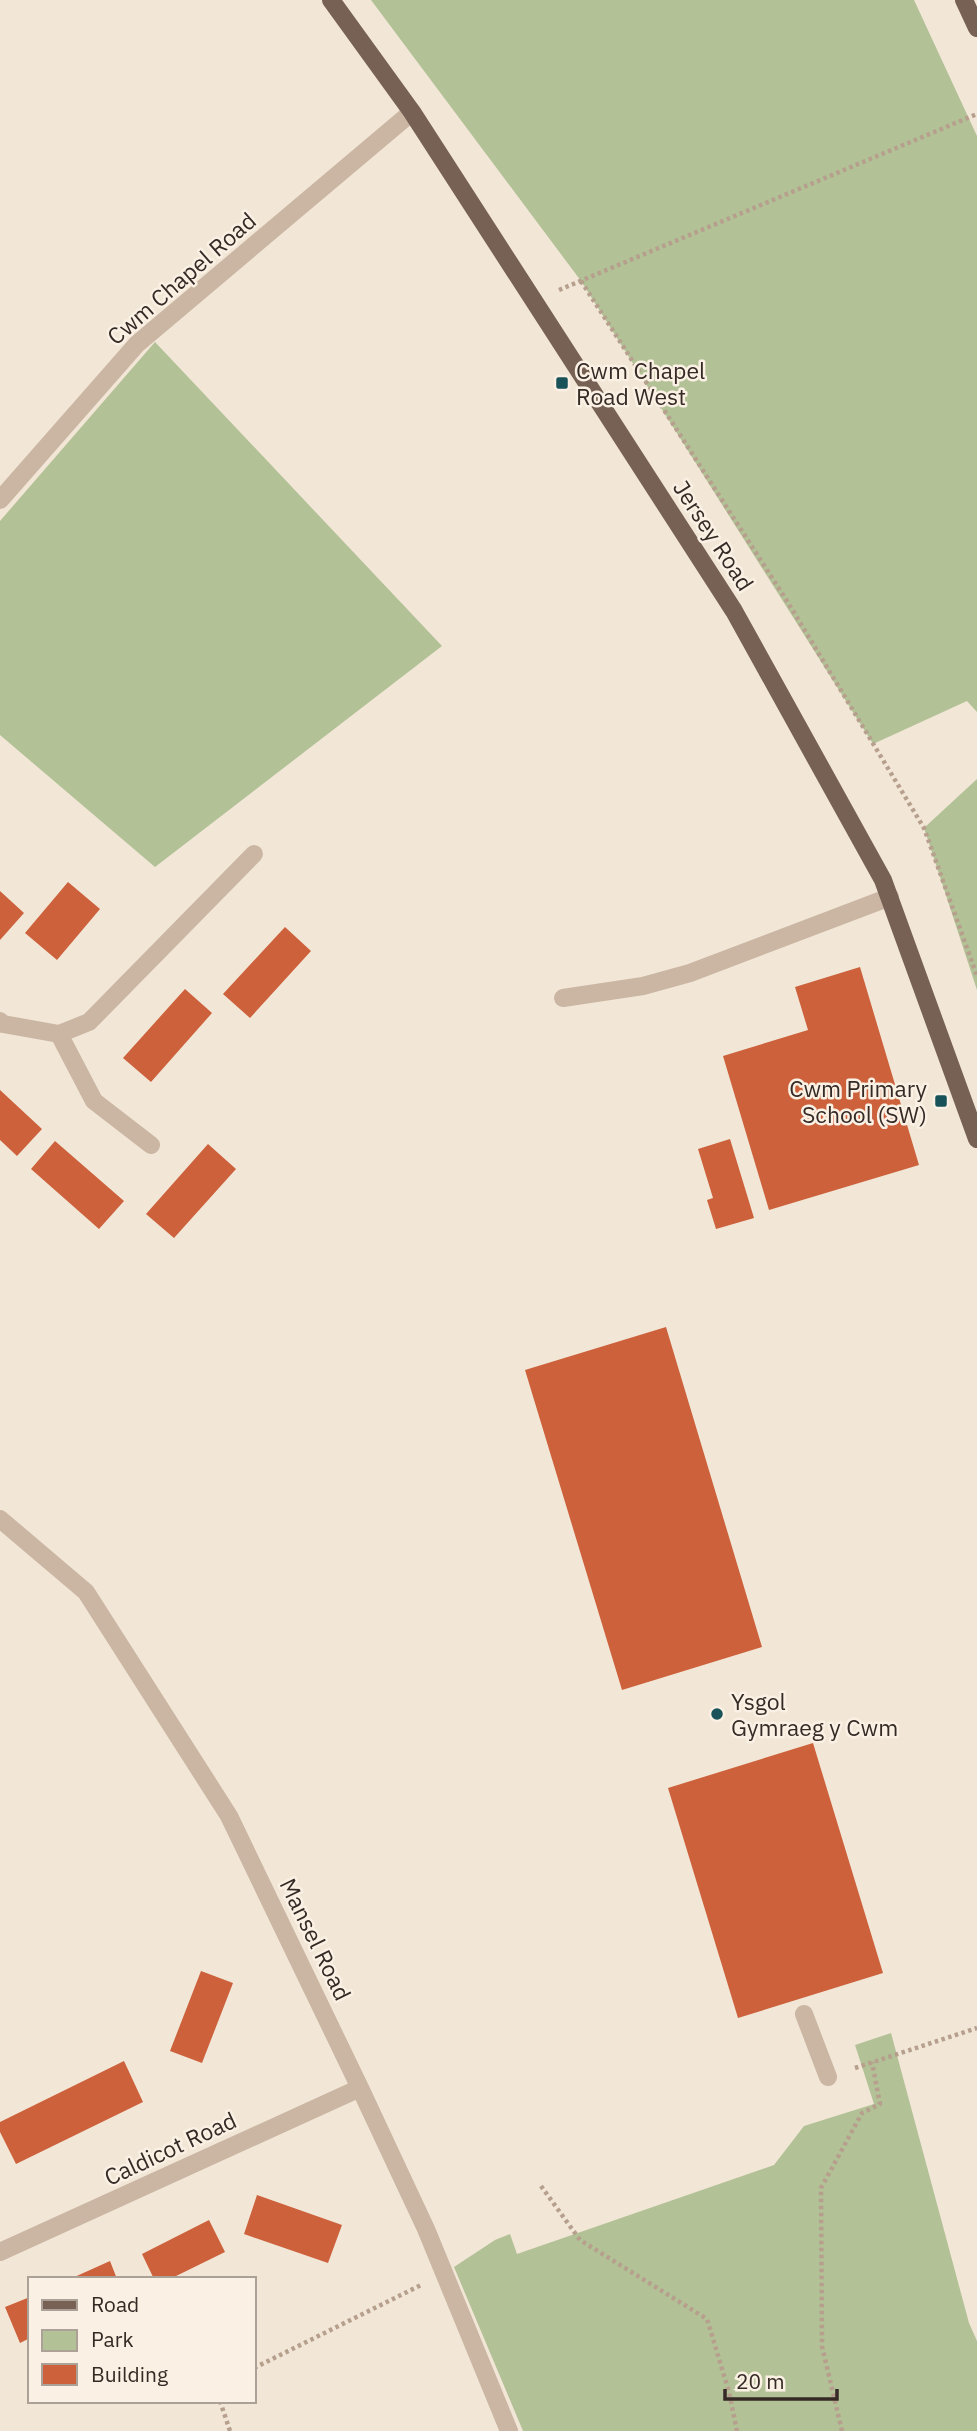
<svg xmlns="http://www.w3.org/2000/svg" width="977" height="2431" viewBox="0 0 977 2431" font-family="'IBM Plex Sans',sans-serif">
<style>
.green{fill:#b2c196}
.building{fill:#cc613b}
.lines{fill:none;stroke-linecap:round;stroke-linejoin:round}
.path{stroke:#b69f8d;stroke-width:4.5;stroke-dasharray:3.5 3.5;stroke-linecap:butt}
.minor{stroke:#cab6a2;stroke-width:18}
.major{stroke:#776155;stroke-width:18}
.poi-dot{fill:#195258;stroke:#faf0e3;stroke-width:2.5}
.labels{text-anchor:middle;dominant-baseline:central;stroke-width:5;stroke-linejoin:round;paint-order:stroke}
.street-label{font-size:23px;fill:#352a25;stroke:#faf0e3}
.poi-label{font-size:23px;fill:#352a25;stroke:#faf0e3;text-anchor:start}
</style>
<rect width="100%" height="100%" fill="#f2e6d7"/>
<path class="green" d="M371,0h543l63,136v576l-10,-11 -94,43 -292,-463z
M155,342l287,304 -287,221 -155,-132v-214z
M977,779v211l-53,-162z
M891,2033l78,290 8,18v90h-454l-69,-164 41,-27 15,-6 7,20 257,-89 30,-39 70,-22 -19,-59z"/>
<path class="building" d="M68,882l32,27 -43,51 -32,-27z
M0,891l24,22 -24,27z
M285,927l26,24 -61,67 -27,-24z
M860,967l59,198 -150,45 -46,-154 85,-26 -13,-43z
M185,989l27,24 -61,69 -28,-24z
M0,1090l42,39 -25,27 -17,-16z
M730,1139l24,79 -38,11 -9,-29 6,-2 -15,-49z
M55,1141l69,60 -25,28 -68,-60z
M208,1144l28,25 -62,69 -28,-24z
M666,1327l96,320 -140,43 -97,-320z
M813,1743l70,230 -145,45 -70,-230z
M201,1971l32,12 -31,80 -32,-12z
M124,2061l19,41 -127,62 -16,-32v-10z
M257,2195l85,30 -14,38 -84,-29z
M209,2220l16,32 -55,27h-16l-12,-25z
M110,2261l7,18h-47z
M30,2297v41l-10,5 -15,-36z"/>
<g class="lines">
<path class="path" d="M581,281l206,320 137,227 53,148
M559,290l418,-176
M855,2068l122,-40
M541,2186l39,54 127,79 22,73 8,39
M254,2368l167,-83
M220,2401l10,30
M842,2431l-20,-85 -1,-158 41,-75 18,-9 -8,-42"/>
<path class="minor" d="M0,500l137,-156 275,-232
M563,998l80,-12 47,-13 200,-76
M0,1021l3,3 56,10 30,-12 165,-168
M59,1034l35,67 57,44
M0,1519l86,73 143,224 131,272 66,141 83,202
M804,2014l24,63
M0,2252l360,-164"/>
<path class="major" d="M331,0l81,112 322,499 149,269 94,259
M964,0l13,28"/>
</g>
<g class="poi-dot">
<rect x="555" y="376" width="14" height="14" rx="3.5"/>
<rect x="934" y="1094" width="14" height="14" rx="3.5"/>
<circle cx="717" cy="1714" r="7"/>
</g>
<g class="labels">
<g class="street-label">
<text transform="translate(181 278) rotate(-41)">Cwm Chapel Road</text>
<text transform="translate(714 535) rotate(57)">Jersey Road</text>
<text transform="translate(316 1939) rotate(64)">Mansel Road</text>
<text transform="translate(170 2148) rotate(-25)">Caldicot Road</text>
</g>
<g class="poi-label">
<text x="576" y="370">Cwm Chapel<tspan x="576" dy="26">Road West</tspan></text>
<text x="927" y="1088" text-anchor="end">Cwm Primary<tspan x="927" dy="26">School (SW)</tspan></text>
<text x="731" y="1701">Ysgol<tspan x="731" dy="26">Gymraeg y Cwm</tspan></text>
</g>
</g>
<rect x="28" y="2277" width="228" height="126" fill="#faf0e3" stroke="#aba197" stroke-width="2"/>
<rect x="42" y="2300" width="35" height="10" fill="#776155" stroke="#aba197" stroke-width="2"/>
<text x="91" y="2312" font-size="21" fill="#352a25">Road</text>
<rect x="42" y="2330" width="35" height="21" fill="#b2c196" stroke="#aba197" stroke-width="2"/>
<text x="91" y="2347" font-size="21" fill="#352a25">Park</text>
<rect x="42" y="2364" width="35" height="21" fill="#cc613b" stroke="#aba197" stroke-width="2"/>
<text x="91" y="2382" font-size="21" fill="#352a25">Building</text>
<path d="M725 2389v10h112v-10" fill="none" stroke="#352a25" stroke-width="3.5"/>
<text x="736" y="2389" font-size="21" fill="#352a25" stroke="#faf0e3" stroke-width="5" paint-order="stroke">20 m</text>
</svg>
